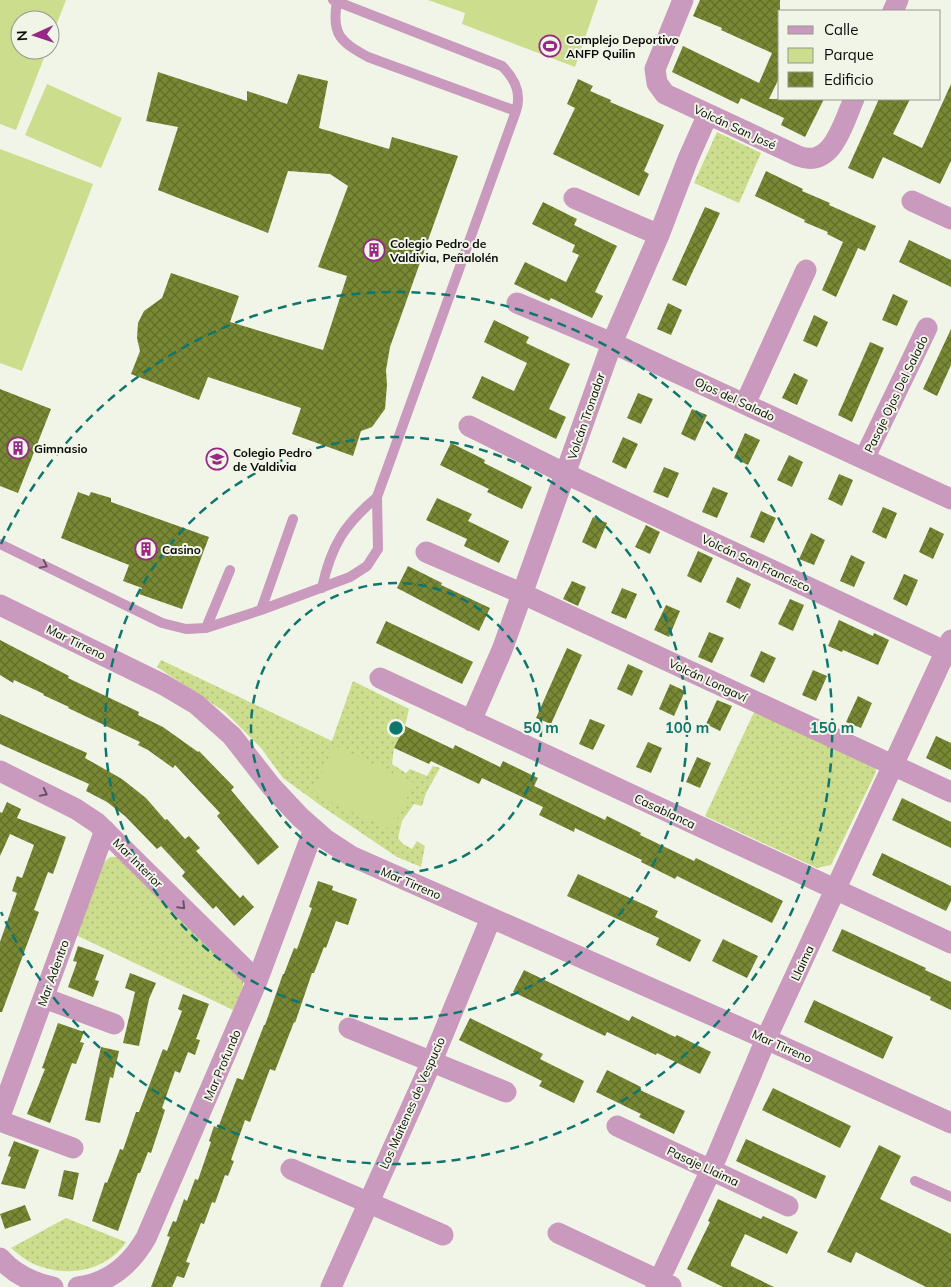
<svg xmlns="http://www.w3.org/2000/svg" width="951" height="1287" viewBox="0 0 951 1287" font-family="Mulish,sans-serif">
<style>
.green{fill:url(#green-dots)}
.pitch{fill:#ccdd8d}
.building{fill:url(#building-cross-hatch)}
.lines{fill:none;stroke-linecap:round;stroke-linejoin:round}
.lane{stroke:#ca99be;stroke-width:10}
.street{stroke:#ca99be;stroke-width:21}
.oneway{stroke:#6a5263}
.ring{fill:none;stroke:#0f766e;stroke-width:2.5;stroke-dasharray:9 6}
.labels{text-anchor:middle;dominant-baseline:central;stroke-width:4;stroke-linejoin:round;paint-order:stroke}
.poi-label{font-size:12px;font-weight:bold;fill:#0b0c08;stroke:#f1f5e8;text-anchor:start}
.street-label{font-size:12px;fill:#0b0c08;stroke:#f1f5e8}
.centre{fill:#0f766e;stroke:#f1f5e8;stroke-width:2.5}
.ring-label{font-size:15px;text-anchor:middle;font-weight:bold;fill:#0f766e;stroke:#f1f5e8;stroke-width:4;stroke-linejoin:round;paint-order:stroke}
</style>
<defs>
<pattern id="green-dots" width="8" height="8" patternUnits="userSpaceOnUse" patternTransform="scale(1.25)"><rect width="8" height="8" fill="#ccdd8d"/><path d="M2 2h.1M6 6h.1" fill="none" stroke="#aebc78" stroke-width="1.8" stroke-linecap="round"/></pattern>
<pattern id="building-cross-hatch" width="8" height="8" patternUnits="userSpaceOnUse" patternTransform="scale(1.25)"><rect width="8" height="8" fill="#798834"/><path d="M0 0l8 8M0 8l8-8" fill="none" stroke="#616e2a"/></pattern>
</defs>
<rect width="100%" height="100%" fill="#f1f5e8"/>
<path class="green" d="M717,132l44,21 -22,50 -45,-20z
M161,660l171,81 21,-60 56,28 -4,17 -11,22 -2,16 14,9 4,-4 17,7 6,-10 7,2 -14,25 -4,13 -8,-2 -12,17 -4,17 5,6 9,5 5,-8 8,5 -4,21 -24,-10 -77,-52 -37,-27 -22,-30 -36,-36 -68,-45z
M756,708l119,54 1,10 -45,93 -14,3 -112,-52z
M110,857h10l123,122v8l-10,23 -157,-75 26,-71z
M66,1218l60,24c-20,30 -61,36 -92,22 -9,-4 -16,-10 -23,-16z"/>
<path class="pitch" d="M0,0h66l-16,41v-21h-30v30h27l-31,80 -16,-6z
M428,0h170l-23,67 -113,-43 3,-11z
M47,84l75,34 -21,50 -76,-33z
M0,149l93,35 -71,187 -22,-8z
M334,746l80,37 -22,47 -80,-36z"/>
<path class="building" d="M700,0h80v76l-11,23h55l-19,38 -24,-12 3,-7 -43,-20 -3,6 -66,-32 11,-26 76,37 13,-30 -51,-23 1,-2 -29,-12z
M158,72l89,29v-10l40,13 11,-30 30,7 -9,47 70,21 3,-12 66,19 -68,191 -4,23 1,15 -2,24 -13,18 -11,4 -8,25 -61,-22 9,-26 -93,-31 -9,23 -68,-26 9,-23 -3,-13 1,-15 6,-12 18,-13 9,-25 68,23 -9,26 93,28 24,-74 -29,-9 30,-81 -18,-12 -42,-3 -20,62 -110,-43 20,-63 -32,-6z
M578,79l15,7 -3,5 21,9 -1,2 54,23 -20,46 5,3 -10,22 -86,-42 22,-46 -8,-4z
M951,84v77l-11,23 -57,-27 -10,22 -25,-11 31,-69h31l-17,35 29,14z
M766,171l37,18 -1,2 28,12 -1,2 47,21 -11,25 -7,-3 -22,49 -14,-7 21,-48 -16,-8 1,-2 -24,-10 1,-2 -50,-24z
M543,202l34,17 -3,6 43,21 -22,46 8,4 -11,22 -41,-20 -2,3 -35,-17 11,-22 41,20 13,-27 -7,-3 3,-7 -43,-21z
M705,207l15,6 -34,73 -14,-6z
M909,240l42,20v27l-52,-25z
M893,294l15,7 -11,25 -15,-6z
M668,303l14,7 -11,25 -14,-6z
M814,315l14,7 -11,25 -14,-6z
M494,320l35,17 -3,6 44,21 -21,45 17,8 -10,22 -84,-41 10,-22 32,15 13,-28 -43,-21z
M951,329v36l-14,31 -14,-7z
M870,342l14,6 -32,74 -14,-7z
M794,373l14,7 -11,25 -15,-7z
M0,389l51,20 -33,84 -18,-7z
M638,393l15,6 -12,25 -14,-6z
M692,409l15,6 -12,26 -14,-7z
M745,433l15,7 -12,25 -14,-7z
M623,437l15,7 -12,25 -14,-7z
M451,443l34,17 -1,3 48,24 -10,22 -35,-17 2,-3 -49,-24z
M789,455l14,7 -11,25 -15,-7z
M664,467l15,6 -11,25 -15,-6z
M839,474l14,6 -11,26 -14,-7z
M713,487l15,6 -11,25 -15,-6z
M78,492l11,4 2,-4 20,6v4l98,35 -27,72 -43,-15 3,-6 -19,-7 6,-16 -68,-27z
M437,498l35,16 -4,7 41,20 -10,22 -35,-17 3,-7 -41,-19z
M883,507l14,6 -11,26 -14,-7z
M761,511l15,7 -12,25 -14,-6z
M593,517l14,6 -11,26 -14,-7z
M646,525l14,7 -10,22 -15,-7z
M930,527l14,7 -11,25 -14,-7z
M811,533l14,7 -11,25 -15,-6z
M698,551l15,7 -12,25 -14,-7z
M851,555l14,7 -11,25 -14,-6z
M408,566l34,17 -1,2 49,23 -11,23 -82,-43z
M904,574l14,6 -11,26 -14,-7z
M737,577l14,7 -11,25 -14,-7z
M572,581l14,6 -8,19 -15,-7z
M622,588l15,6 -11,25 -15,-6z
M790,599l14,6 -11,26 -15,-7z
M666,605l14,6 -11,26 -15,-7z
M839,620l34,16 1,-3 15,7 -11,25 -35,-15 -1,2 -14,-6z
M386,621l87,41 -11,22 -86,-41z
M709,632l15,6 -12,25 -14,-6z
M0,640l69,36 -1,2 71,34 -1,3 25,12 35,25 1,-1 35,36 -3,3 48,57 -21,18 -41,-49 3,-3 -45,-48 -2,3 -25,-18 -10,-5 2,-3 -72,-34 1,-1 -26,-12 1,-1 -30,-14 -1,3 -13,-8z
M567,648l15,7 -31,69 -15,-6z
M761,651l15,7 -12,25 -14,-7z
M628,664l15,7 -11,25 -15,-7z
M813,670l14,6 -11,25 -14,-6z
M670,684l15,7 -11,25 -15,-7z
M858,696l14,7 -11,25 -15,-6z
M717,700l15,6 -12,25 -14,-7z
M0,714l87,39 -2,5 37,21 24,19 19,22 2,-1 18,20 4,-3 11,12 -4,3 44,47 3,-3 11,12 -20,19 -18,-20 -3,3 -31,-33 3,-4 -24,-26 -4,3 -32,-33 -18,-14 -21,-11 3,-7 -89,-40z
M590,719l15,6 -12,25 -14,-6z
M405,726l48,23 2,-4 45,22 3,-6 35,17 -4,8 71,34 2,-4 34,17 -1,2 54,26 2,-3 87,43 -11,22 -95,-47 -2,3 -34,-17 1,-2 -67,-32 -1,4 -35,-17 4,-8 -61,-29 -3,6 -48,-23 -2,3 -35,-16z
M936,736l15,7v27l-25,-12z
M648,742l14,6 -11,25 -15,-6z
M697,757l14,6 -11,25 -14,-6z
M902,798l49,24v26l-59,-28z
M7,802l14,7 -4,9 49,19 -13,37 -5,-2 -14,38 5,2 -37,100h-2v-70l17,-49 -5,-2 5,-15 5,2 12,-33 -24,-11 -10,22v-44l2,1z
M882,853l69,33v15l-5,10 -74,-36z
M578,874l80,37 -3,6 46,23 -11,22 -34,-17 3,-7 -92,-42z
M318,881l15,5 -1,4 25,9 -9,26 -12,-4 -10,27 -2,-1 -10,26h-2l-17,50 -1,-1 -19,49 -5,-2 -20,53 -5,-2 -14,40 3,1 -6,15 -3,-1 -10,28 -3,-1 -8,22 -3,-1 -15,39 4,1 -6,15 -7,-2 -5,11h-21l19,-50 -3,-1 6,-15 3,1 8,-23 3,2 8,-22 3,1 13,-38 -2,-1 5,-15 4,2 19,-50 6,2 21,-55h1l18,-51h1l10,-26 3,1 15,-41 -3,-1z
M842,929l84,39 -1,2 26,12v28l-21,-10 1,-3 -99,-46z
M723,939l35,17 -11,22 -35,-17z
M78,946l26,9 -9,25 4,1 -6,16 -25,-10 9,-25 -4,-1z
M524,970l105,51 3,-5 43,21 2,-2 34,17 -11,22 -43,-21 -1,2 -49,-23 -2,4 -92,-44z
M130,973l26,10 -7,16 -10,47 -16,-3 12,-51 -10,-4z
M183,994l26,10 -13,35 4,1 -5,15 -7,-3 -8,21 -5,-2 -13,37 3,2 -9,28 -5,15 -3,-1 -8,21h-2l-20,58 -26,-10 13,-39 2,1 13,-34 3,1 13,-38h3l24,-63 4,2 15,-40 -4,-2z
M814,1000l79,37 -10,22 -79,-37z
M470,1018l73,36 -3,5 44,22 -10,22 -35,-17 3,-5 -83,-41z
M58,1023l26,9 -4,10 4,1 -8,21 -4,-1 -22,60 -23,-9 18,-45 -3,-1z
M101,1047l18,4 -6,27 -3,-1 -10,46 -15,-3z
M607,1070l34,17 -1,3 45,21 -11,23 -35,-17 2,-3 -45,-22z
M773,1088l78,38 -11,22 -78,-38z
M746,1139l80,37 -10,23 -80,-38z
M14,1141l25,9 -14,39 -24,-5 10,-27 -3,-1z
M879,1145l22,11 -21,43 71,35v53h-25l-70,-35 -5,11 -24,-11z
M64,1170l15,3 -6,27 -15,-4z
M718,1199l43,20 2,-3 35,16 -11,22 -42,-20 -14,29v3l43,21h-51l-36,-18 23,-47 -2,-1z
M25,1205l6,15 -26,9 -5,-15z"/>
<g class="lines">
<path class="lane" d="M337,2c-6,33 4,40 31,55l148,54
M0,544l162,79 24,6 20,-1 55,-18 89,-33 17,-11 11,-17 -1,-52 139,-386c6,-18 -1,-32 -14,-45l-169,-66
M322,588c9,-43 23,-64 55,-91
M261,610l32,-91
M206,628l24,-58
M915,1181l36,16"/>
<path class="street" d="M683,0l-28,69 2,14 8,11 133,62c35,13 45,-33 56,-57
M893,11l5,-11
M574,198l85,37
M912,201l39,18
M517,303l95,40 339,156
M745,404l61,-134
M469,426l97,48 385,180
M864,459l63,-131
M426,552l97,42 428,198
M0,605l164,80 32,19 36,32 39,50 29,31 25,22 26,17 415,183 185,84
M380,678l571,265
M471,721l31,-71 110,-307 47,-108 29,-76 20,-45
M0,771l76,38 21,14 160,158
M44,998l70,26
M349,1028l157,64
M0,1116l105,-286
M0,1121l73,27
M617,1126l171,80
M291,1169l152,66
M558,1233l113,53
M0,1258c14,16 33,25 53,29
M78,1287c31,-4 53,-23 68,-49l111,-257 57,-152
M331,1287l101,-226 59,-143
M656,1287l55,-117 55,-131 185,-399"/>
</g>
<defs><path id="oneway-chevron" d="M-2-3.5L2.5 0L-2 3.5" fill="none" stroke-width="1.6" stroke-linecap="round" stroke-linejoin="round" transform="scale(1.25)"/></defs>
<g class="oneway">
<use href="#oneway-chevron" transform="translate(44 565) rotate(26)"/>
<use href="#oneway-chevron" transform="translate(44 793) rotate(27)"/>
<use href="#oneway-chevron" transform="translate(182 906) rotate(45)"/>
</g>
<g class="ring">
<circle cx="396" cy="728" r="145"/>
<circle cx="396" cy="728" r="291"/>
<path d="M1 544A436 436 0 1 1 1 912"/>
</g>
<defs>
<g id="stadium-ring" transform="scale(1.125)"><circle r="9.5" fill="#f1f5e8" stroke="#982886" stroke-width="1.5"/><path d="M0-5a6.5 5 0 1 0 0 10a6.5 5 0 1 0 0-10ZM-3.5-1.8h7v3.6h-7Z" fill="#982886"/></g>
<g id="building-ring" transform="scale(1.125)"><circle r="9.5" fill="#f1f5e8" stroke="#982886" stroke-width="1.5"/><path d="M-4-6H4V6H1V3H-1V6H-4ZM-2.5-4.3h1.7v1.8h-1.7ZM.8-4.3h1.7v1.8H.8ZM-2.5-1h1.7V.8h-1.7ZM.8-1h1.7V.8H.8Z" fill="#982886"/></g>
<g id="school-ring" transform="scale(1.125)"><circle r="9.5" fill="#f1f5e8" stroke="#982886" stroke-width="1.5"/><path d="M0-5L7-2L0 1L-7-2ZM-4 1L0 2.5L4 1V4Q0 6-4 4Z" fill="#982886"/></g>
</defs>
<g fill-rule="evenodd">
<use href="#stadium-ring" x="550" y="46"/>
<use href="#building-ring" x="374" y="250"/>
<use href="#building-ring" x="18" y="448"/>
<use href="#school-ring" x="217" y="459"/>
<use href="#building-ring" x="146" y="549"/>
</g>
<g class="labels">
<g class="poi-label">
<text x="566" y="39">Complejo Deportivo<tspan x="566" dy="14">ANFP Quilin</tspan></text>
<text x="390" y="243">Colegio Pedro de<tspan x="390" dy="14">Valdivia, Peñalolén</tspan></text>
<text x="34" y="448">Gimnasio</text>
<text x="233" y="452">Colegio Pedro<tspan x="233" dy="14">de Valdivia</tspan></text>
<text x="162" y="549">Casino</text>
</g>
<g class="street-label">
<text transform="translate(735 127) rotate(25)">Volcán San José</text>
<text transform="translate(896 394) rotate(-64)">Pasaje Ojos Del Salado</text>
<text transform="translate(735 399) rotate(25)">Ojos del Salado</text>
<text transform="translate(586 416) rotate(-71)">Volcán Tronador</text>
<text transform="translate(756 563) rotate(25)">Volcán San Francisco</text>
<text transform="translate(76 642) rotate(26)">Mar Tirreno</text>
<text transform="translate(708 680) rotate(25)">Volcán Longaví</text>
<text transform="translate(665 811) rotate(25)">Casablanca</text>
<text transform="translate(138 863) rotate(45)">Mar Interior</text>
<text transform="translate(411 883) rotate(23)">Mar Tirreno</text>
<text transform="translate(802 963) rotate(-65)">Llaima</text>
<text transform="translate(53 973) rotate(-70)">Mar Adentro</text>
<text transform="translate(782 1046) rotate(24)">Mar Tirreno</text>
<text transform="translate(222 1065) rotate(-67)">Mar Profundo</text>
<text transform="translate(412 1103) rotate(-66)">Los Maitenes de Vespucio</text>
<text transform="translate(703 1166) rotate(25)">Pasaje Llaima</text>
</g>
</g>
<circle cx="396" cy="728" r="8" class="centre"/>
<g class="ring-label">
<text x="541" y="733">50 m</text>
<text x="687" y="733">100 m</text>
<text x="832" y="733">150 m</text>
</g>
<rect x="778" y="10" width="162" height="90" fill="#f1f5e8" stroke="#95988e"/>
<rect x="788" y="26" width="25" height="8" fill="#ca99be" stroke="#95988e"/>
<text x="824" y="35" font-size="15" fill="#0b0c08">Calle</text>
<rect x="788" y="48" width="25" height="15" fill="#ccdd8d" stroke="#95988e"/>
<text x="824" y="60" font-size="15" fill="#0b0c08">Parque</text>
<rect x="788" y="72" width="25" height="15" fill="url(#building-cross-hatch)" stroke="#95988e"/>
<text x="824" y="85" font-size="15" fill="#0b0c08">Edificio</text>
<g transform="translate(35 35) rotate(267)"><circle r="24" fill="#f1f5e8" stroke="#95988e"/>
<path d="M0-4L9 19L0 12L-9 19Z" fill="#982886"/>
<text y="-8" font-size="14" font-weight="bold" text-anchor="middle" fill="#0b0c08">N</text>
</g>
</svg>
